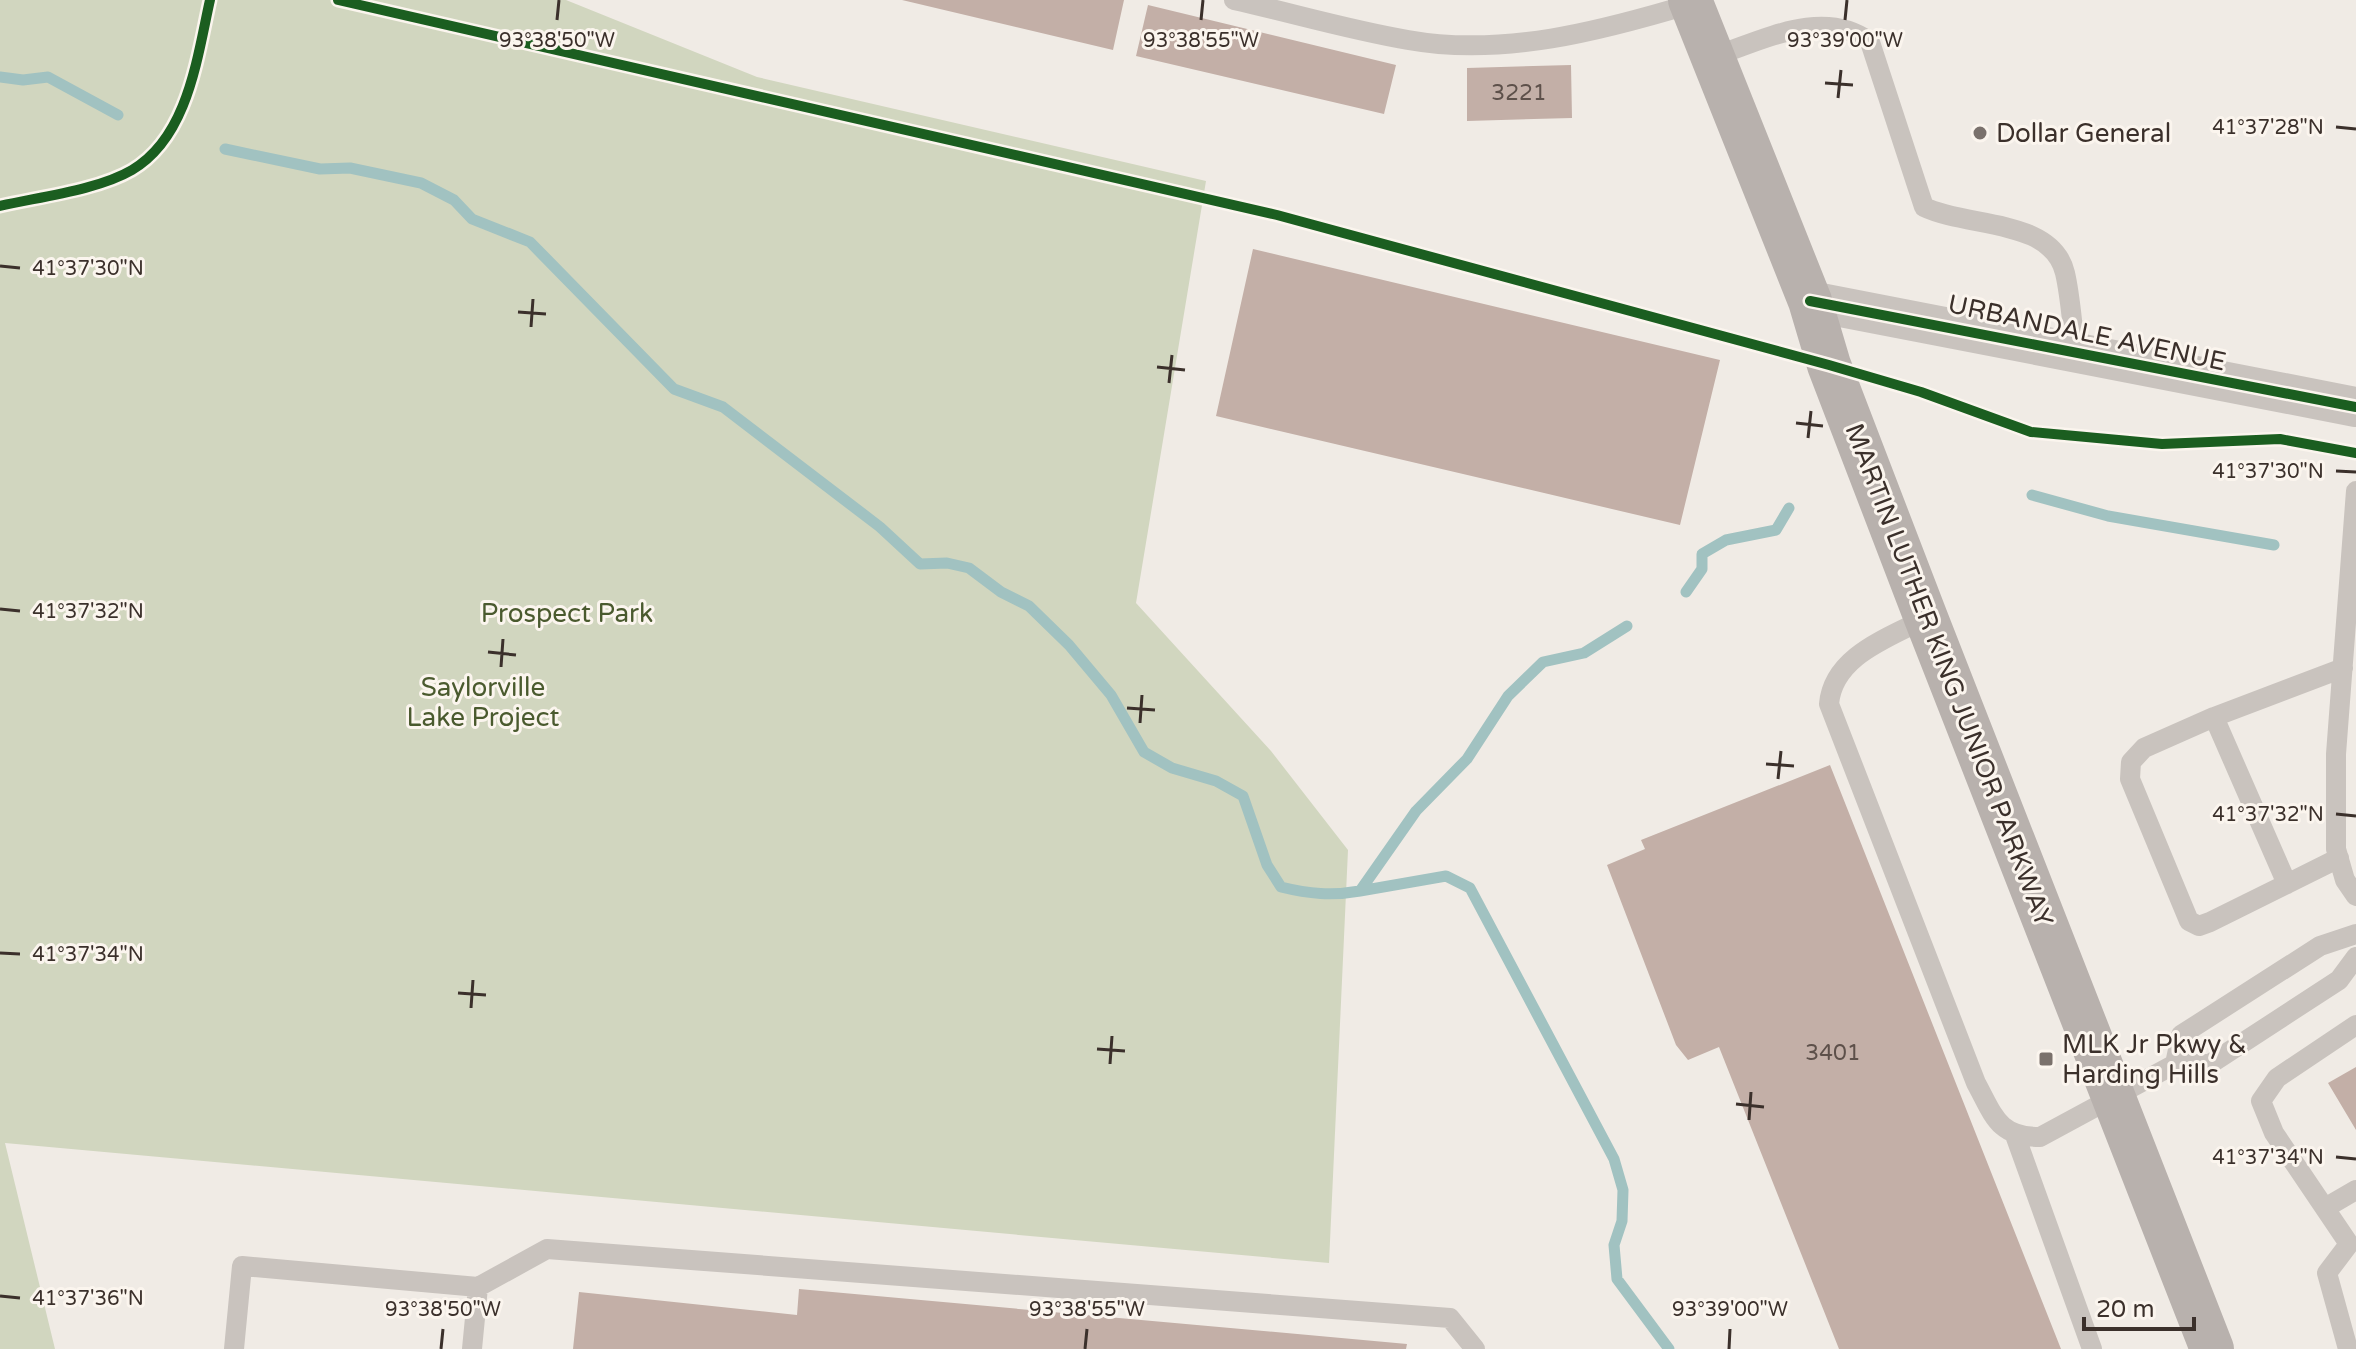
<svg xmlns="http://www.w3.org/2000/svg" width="2356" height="1349" viewBox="0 0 2356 1349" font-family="'Varela Round',sans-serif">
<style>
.green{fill:#d1d6bf}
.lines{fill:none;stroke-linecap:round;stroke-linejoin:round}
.stream{stroke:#a1c2c1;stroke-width:11}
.building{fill:#c3afa7}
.lane{stroke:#c9c3be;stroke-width:20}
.street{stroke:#c9c3be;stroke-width:40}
.primary{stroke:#b8b1ad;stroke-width:44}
.cycleway-casing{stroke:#fbf5ee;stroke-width:15}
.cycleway{stroke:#1b5e20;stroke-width:10}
.ticks{fill:none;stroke:#3b302b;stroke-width:3}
.poi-dot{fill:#7a716c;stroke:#fbf5ee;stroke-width:3}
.labels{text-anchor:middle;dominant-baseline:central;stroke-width:6;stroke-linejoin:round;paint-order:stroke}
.number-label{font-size:22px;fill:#5d504a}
.poi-label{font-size:26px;fill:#3b302b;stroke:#fbf5ee;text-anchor:start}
.street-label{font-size:26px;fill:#3b302b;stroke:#fbf5ee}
.park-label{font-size:26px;fill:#4a5a2e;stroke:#fbf5ee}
.ticks-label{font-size:20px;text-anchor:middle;fill:#3b302b;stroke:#fbf5ee;stroke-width:6;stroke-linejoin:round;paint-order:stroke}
</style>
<rect width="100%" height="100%" fill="#f0ebe5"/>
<path class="green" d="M0,0h566l191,77 449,104 -70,422 135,148 77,99 -19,413 -1324,-120 50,206h-55z"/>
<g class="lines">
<path class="stream" d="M0,77l23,3 25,-3 70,38
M225,149l95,20 30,-1 71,15 33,17 18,19 58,23 144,147 49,18 157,120 40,37 27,-1 22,5 32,24 28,14 40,39 42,50 33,57 28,16 44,13 27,15 24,69 14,22c28,7 51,9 79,4l56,-80 51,-52 41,-63 35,-34 41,-9 43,-27
M2032,495l76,21 166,29
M1686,592l16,-23v-15l24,-14 50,-10 13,-22
M1360,891l86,-15 24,12 144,271 9,31 -1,31 -8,24 3,34 52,70"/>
</g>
<path class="building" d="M902,0h222l-11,50z
M1148,5l248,60 -12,49 -248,-58z
M1571,65l1,53 -105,3v-53z
M1253,249l467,111 -40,165 -464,-109z
M1830,765l231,584h-222l-120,-302 -31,13 -12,-15 -69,-180 38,-16 -4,-9z
M2356,1067v63l-28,-47z
M799,1289l608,55 -1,5h-833l6,-57 218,23z"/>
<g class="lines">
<path class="lane" d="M1234,0c58,13 115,30 174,40 95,17 193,-9 283,-36
M1712,57c50,-16 111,-50 158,-15l54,165c44,21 128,11 141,66 6,26 7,54 11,80
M2356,491l-20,263v95l9,31 11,16
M1926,618c-38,20 -93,38 -97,86l147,379c18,33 22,54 64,54l135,-73h35l129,-84 17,-23
M2214,717l129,-49
M2287,884l-73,-167 -70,31 -13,14 -1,17 59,142 10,5 11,-4 129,-64
M2175,1064l6,-29 139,-89 36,-12
M2015,1135l77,214
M2325,1208l31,-18
M478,1287l69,-38 903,69 25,31
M234,1349l8,-83 236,21 -6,62
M2348,1349l-21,-76 22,-29 -75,-111 -13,-32 16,-23 79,-53"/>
<path class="street" d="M1810,301l546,106"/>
<path class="primary" d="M1690,0l120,301 19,64 97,253 286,731"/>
<g class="cycleway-casing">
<path id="cycleway" d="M338,0l939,215 552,150 92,27 110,40 131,12 118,-5 76,14
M0,206c39,-9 98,-16 132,-36 56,-33 65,-112 78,-170
M1810,301l546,106"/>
</g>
<use href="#cycleway" class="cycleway"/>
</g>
<path class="ticks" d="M557,20l2,-20M1201,20l2,-20M1845,20l2,-20M1825,83l28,2M1838,98l3,-28M2336,127l20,2M0,266l20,2M518,312l28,2M531,327l2,-28M1157,367l28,3M1169,383l3,-28M1796,423l27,3M1808,438l3,-27M2336,471l20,1M0,609l20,2M488,652l28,3M501,667l2,-28M1127,708l28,2M1140,723l2,-28M1766,764l28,2M1778,779l3,-28M2336,814l20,2M0,953l20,1M458,993l28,2M471,1008l2,-28M1097,1049l28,2M1110,1064l2,-28M1736,1104l28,3M1749,1120l2,-28M2336,1157l20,2M0,1296l20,2M441,1349l2,-20M1085,1349l2,-20M1729,1349l1,-20"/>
<g class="poi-dot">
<circle cx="1980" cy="133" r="8"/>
<rect x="2038" y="1051" width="16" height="16" rx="4"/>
</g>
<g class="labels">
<g class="number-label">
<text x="1519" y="93">3221</text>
<text x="1833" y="1053">3401</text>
</g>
<g class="poi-label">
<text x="1996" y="133">Dollar General</text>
<text x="2062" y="1044">MLK Jr Pkwy &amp;<tspan x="2062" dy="30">Harding Hills</tspan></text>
</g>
<g class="street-label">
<text transform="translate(2087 333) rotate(12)">URBANDALE AVENUE</text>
<text transform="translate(1949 675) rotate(69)">MARTIN LUTHER KING JUNIOR PARKWAY</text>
</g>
<g class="park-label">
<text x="567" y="613">Prospect Park</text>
<text x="483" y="687">Saylorville<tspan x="483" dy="30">Lake Project</tspan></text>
</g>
</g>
<g class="ticks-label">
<text x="557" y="47">93°38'50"W</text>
<text x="1201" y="47">93°38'55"W</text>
<text x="1845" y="47">93°39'00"W</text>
<text x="2268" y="134">41°37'28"N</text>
<text x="88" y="275">41°37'30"N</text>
<text x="2268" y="478">41°37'30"N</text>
<text x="88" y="618">41°37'32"N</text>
<text x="2268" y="821">41°37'32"N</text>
<text x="88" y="961">41°37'34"N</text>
<text x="2268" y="1164">41°37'34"N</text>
<text x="88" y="1305">41°37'36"N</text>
<text x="443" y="1316">93°38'50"W</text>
<text x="1087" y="1316">93°38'55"W</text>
<text x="1730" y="1316">93°39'00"W</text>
</g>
<path d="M2084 1317v12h110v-12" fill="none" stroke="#3b302b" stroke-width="4"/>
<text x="2096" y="1317" font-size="24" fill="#3b302b" stroke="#fbf5ee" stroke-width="6" paint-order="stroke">20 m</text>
</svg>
